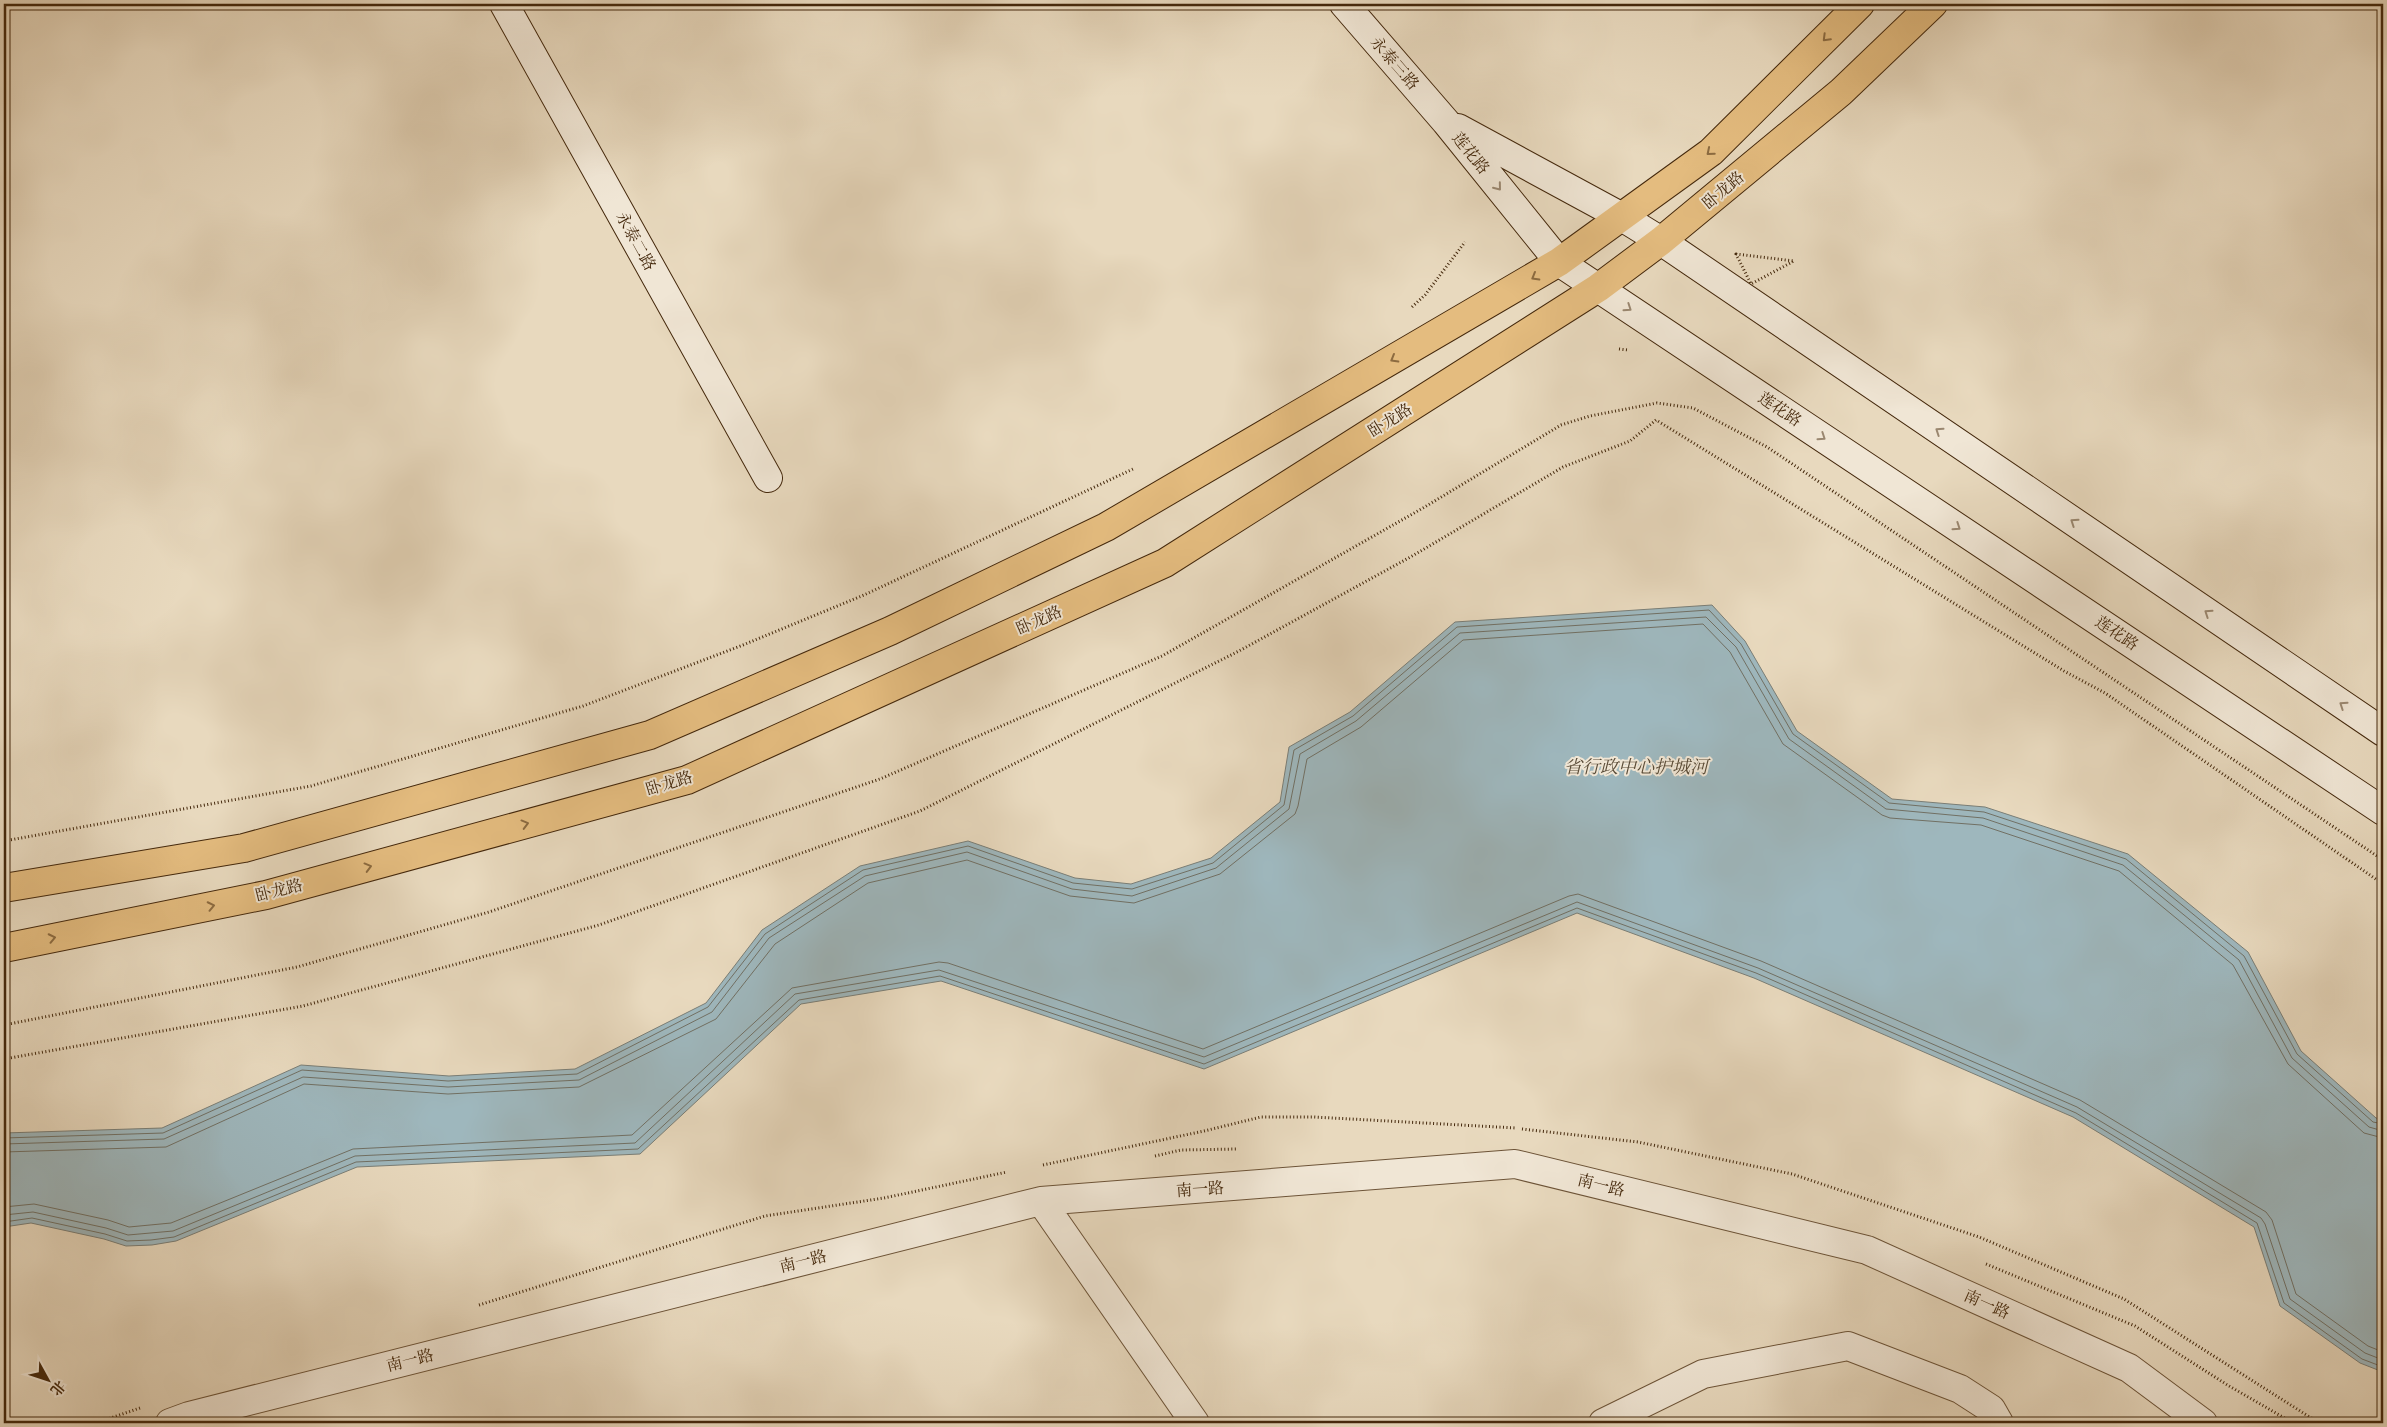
<svg xmlns="http://www.w3.org/2000/svg" width="2387" height="1427" viewBox="0 0 2387 1427" font-family="'IM FELL French Canon','Noto Serif SC',serif">
<style>
.water{fill:#9eb7bd;stroke:#7a7e76}
.lines{fill:none;stroke-linecap:round;stroke-linejoin:round}
.shore{stroke:#717064;stroke-width:1}
.street-casing{stroke:#6d5438;stroke-width:30}
.secondary-casing{stroke:#44280c;stroke-width:30}
.primary-casing{stroke:#44280c;stroke-width:30}
.path{stroke:#44280c;stroke-width:3;stroke-dasharray:1 2.5;stroke-linecap:butt}
.street{stroke:#f0e6d5;stroke-width:28}
.secondary{stroke:#f0e6d5;stroke-width:28}
.primary{stroke:#e4bc7f;stroke-width:28}
.oneway{stroke:#8c6b40}
.oneway2{stroke:#9a8770}
.labels{text-anchor:middle;dominant-baseline:central;stroke-width:4;stroke-linejoin:round;paint-order:stroke}
.street-label{font-size:16px;fill:#44280c;stroke:#f0e6d5}
.water-label{font-size:18px;font-style:italic;fill:#5a4c38;stroke:#f0e6d5}
</style>
<rect width="100%" height="100%" fill="#e8d9be"/>
<filter id="stains"><feTurbulence type="fractalNoise" baseFrequency=".004" numOctaves="4"/><feColorMatrix values="0 0 0 0 .2 0 0 0 0 .09 0 0 0 0 .02 0 0 0 .5 -.17"/></filter>
<radialGradient id="worn" r=".72"><stop offset=".6" stop-color="#630" stop-opacity="0"/><stop offset="1" stop-color="#630" stop-opacity=".3"/></radialGradient>
<path class="water" d="M1712,605l33,36 52,90 95,68 93,8 143,47 120,98 53,99 75,67 7,2v252l-23,-9 -80,-57 -26,-79 -181,-110 -319,-139 -177,-65 -373,156 -263,-88 -140,23 -161,150 -283,13 -181,74 -24,4 -26,1 -22,-7 -73,-16 -27,4v-94l158,-5 139,-63 148,11 126,-7 131,-66 56,-73 98,-64 108,-25 107,37 56,6 80,-26 69,-56 9,-55 61,-35 105,-90z"/>
<g class="lines">
<path class="shore" d="M4,1138l159,-5 139,-63 146,11 129,-7 131,-67 57,-73 98,-64 105,-24 105,37 59,6 81,-26 71,-58 10,-55 59,-34 104,-89 252,-17 32,34 52,90 96,69 95,9 142,47 118,97 53,98 76,68 10,2
M4,1144l160,-5 139,-62 145,10 131,-7 133,-68 57,-74 96,-62 102,-24 105,37 60,7 84,-28 73,-59 11,-55 56,-33 104,-88 246,-16 30,30 53,92 97,70 97,9 140,47 116,95 53,98 77,69 14,4
M4,1152l162,-5 138,-63 144,10 131,-7 137,-68 59,-75 93,-61 99,-23 103,36 64,7 86,-29 75,-60 3,-8 9,-47 54,-32 102,-87 240,-16 27,28 53,92 99,71 8,3 91,7 138,46 114,94 55,99 76,69 19,5
M4,1207l30,-3 74,16 21,7 42,-4 182,-74 279,-14 160,-147 147,-26 9,1 255,86 366,-153 9,-2 183,67 319,139 186,112 6,8 24,74 72,52 15,6
M4,1215l29,-3 73,16 22,7 45,-4 182,-75 280,-13 160,-149 144,-24 265,87 373,-155 181,66 319,139 184,111 4,6 25,75 75,54 18,7
M4,1222l28,-4 73,16 22,7 24,-1 23,-3 182,-75 282,-13 161,-149 141,-24 264,88 373,-156 179,65 320,140 181,110 27,80 78,56 21,8"/>
<g class="street-casing">
<path id="street" d="M1041,1201l154,222
M170,1423l19,-7 852,-215 474,-37 352,86 262,118 74,55
M1603,1423l100,-49 145,-28 112,43 31,20 8,14"/>
</g>
<g class="secondary-casing">
<path id="secondary" d="M504,4l264,474
M1344,4l102,118 113,140 824,549
M1458,128l164,89 39,24 722,491"/>
</g>
<g class="primary-casing">
<path id="primary" d="M4,888l240,-40 406,-113 240,-104 216,-104 453,-265 152,-110 149,-148
M4,948l262,-53 421,-115 478,-217 433,-275 63,-47 180,-149 92,-88"/>
</g>
<path class="path" d="M1736,254l58,7 -43,23z
M1412,307l13,-12 40,-53
M1619,349l9,1
M4,841l307,-55 272,-80 160,-61 121,-50 269,-126
M4,1025l293,-58 192,-55 391,-133 282,-123 261,-148 138,-83 29,-9 67,-13 36,5 74,39 616,413
M4,1059l299,-53 296,-81 321,-114 319,-160 175,-96 149,-88 67,-26 26,-21 408,251 41,22 278,191
M1522,1129l116,13 154,32 187,63 145,62 195,124
M1155,1156l26,-6 57,-1
M1043,1165l161,-34 57,-14h53l202,11
M1986,1264l149,62 94,60 64,37
M479,1305l286,-89 119,-18 123,-26
M96,1423l44,-15"/>
<use href="#street" class="street"/>
<use href="#secondary" class="secondary"/>
<use href="#primary" class="primary"/>
</g>
<defs><path id="oneway-chevron" d="M-2-3.5L2.5 0L-2 3.5" fill="none" stroke-width="1.6" stroke-linecap="round" stroke-linejoin="round" transform="scale(1.25)"/></defs>
<g class="oneway">
<use href="#oneway-chevron" transform="translate(1826 38) rotate(135)"/>
<use href="#oneway-chevron" transform="translate(1710 152) rotate(140)"/>
<use href="#oneway-chevron" transform="translate(1535 277) rotate(150)"/>
<use href="#oneway-chevron" transform="translate(1394 359) rotate(150)"/>
<use href="#oneway-chevron" transform="translate(525 824) rotate(-15)"/>
<use href="#oneway-chevron" transform="translate(368 867) rotate(-15)"/>
<use href="#oneway-chevron" transform="translate(211 906) rotate(-12)"/>
<use href="#oneway-chevron" transform="translate(52 938) rotate(-12)"/>
</g>
<g class="oneway2">
<use href="#oneway-chevron" transform="translate(1498 187) rotate(51)"/>
<use href="#oneway-chevron" transform="translate(1628 308) rotate(34)"/>
<use href="#oneway-chevron" transform="translate(1939 431) rotate(-146)"/>
<use href="#oneway-chevron" transform="translate(1822 437) rotate(34)"/>
<use href="#oneway-chevron" transform="translate(2074 522) rotate(-146)"/>
<use href="#oneway-chevron" transform="translate(1957 527) rotate(34)"/>
<use href="#oneway-chevron" transform="translate(2208 613) rotate(-146)"/>
<use href="#oneway-chevron" transform="translate(2343 705) rotate(-146)"/>
</g>
<g class="labels">
<g class="street-label">
<text transform="translate(1395 63) rotate(49)">永泰三路</text>
<text transform="translate(1471 153) rotate(51)">莲花路</text>
<text transform="translate(1723 190) rotate(-40)">卧龙路</text>
<text transform="translate(636 241) rotate(61)">永泰二路</text>
<text transform="translate(1780 409) rotate(34)">莲花路</text>
<text transform="translate(1390 420) rotate(-32)">卧龙路</text>
<text transform="translate(1039 620) rotate(-24)">卧龙路</text>
<text transform="translate(2117 633) rotate(34)">莲花路</text>
<text transform="translate(669 783) rotate(-17)">卧龙路</text>
<text transform="translate(279 890) rotate(-14)">卧龙路</text>
<text transform="translate(1601 1185) rotate(14)">南一路</text>
<text transform="translate(1200 1189) rotate(-4)">南一路</text>
<text transform="translate(803 1261) rotate(-14)">南一路</text>
<text transform="translate(1987 1304) rotate(24)">南一路</text>
<text transform="translate(410 1360) rotate(-14)">南一路</text>
</g>
<g class="water-label">
<text x="1636" y="767">省行政中心护城河</text>
</g>
</g>
<rect width="2387" height="1427" fill="none" stroke="#e8d9be" stroke-width="20"/>
<rect x="5" y="5" width="2377" height="1417" fill="none" stroke="#44280c" stroke-width="2.5"/>
<rect x="10" y="10" width="2367" height="1407" fill="none" stroke="#44280c"/>
<g transform="translate(48 1380) rotate(130)" stroke="#f0e6d5" stroke-width="4" paint-order="stroke">
<path d="M0-4L9 19L0 12L-9 19Z" fill="#44280c"/>
<text y="-8" font-size="14" font-weight="bold" text-anchor="middle" fill="#44280c">北</text>
</g>
<rect width="100%" height="100%" filter="url(#stains)"/>
<rect width="100%" height="100%" fill="url(#worn)"/>
</svg>
